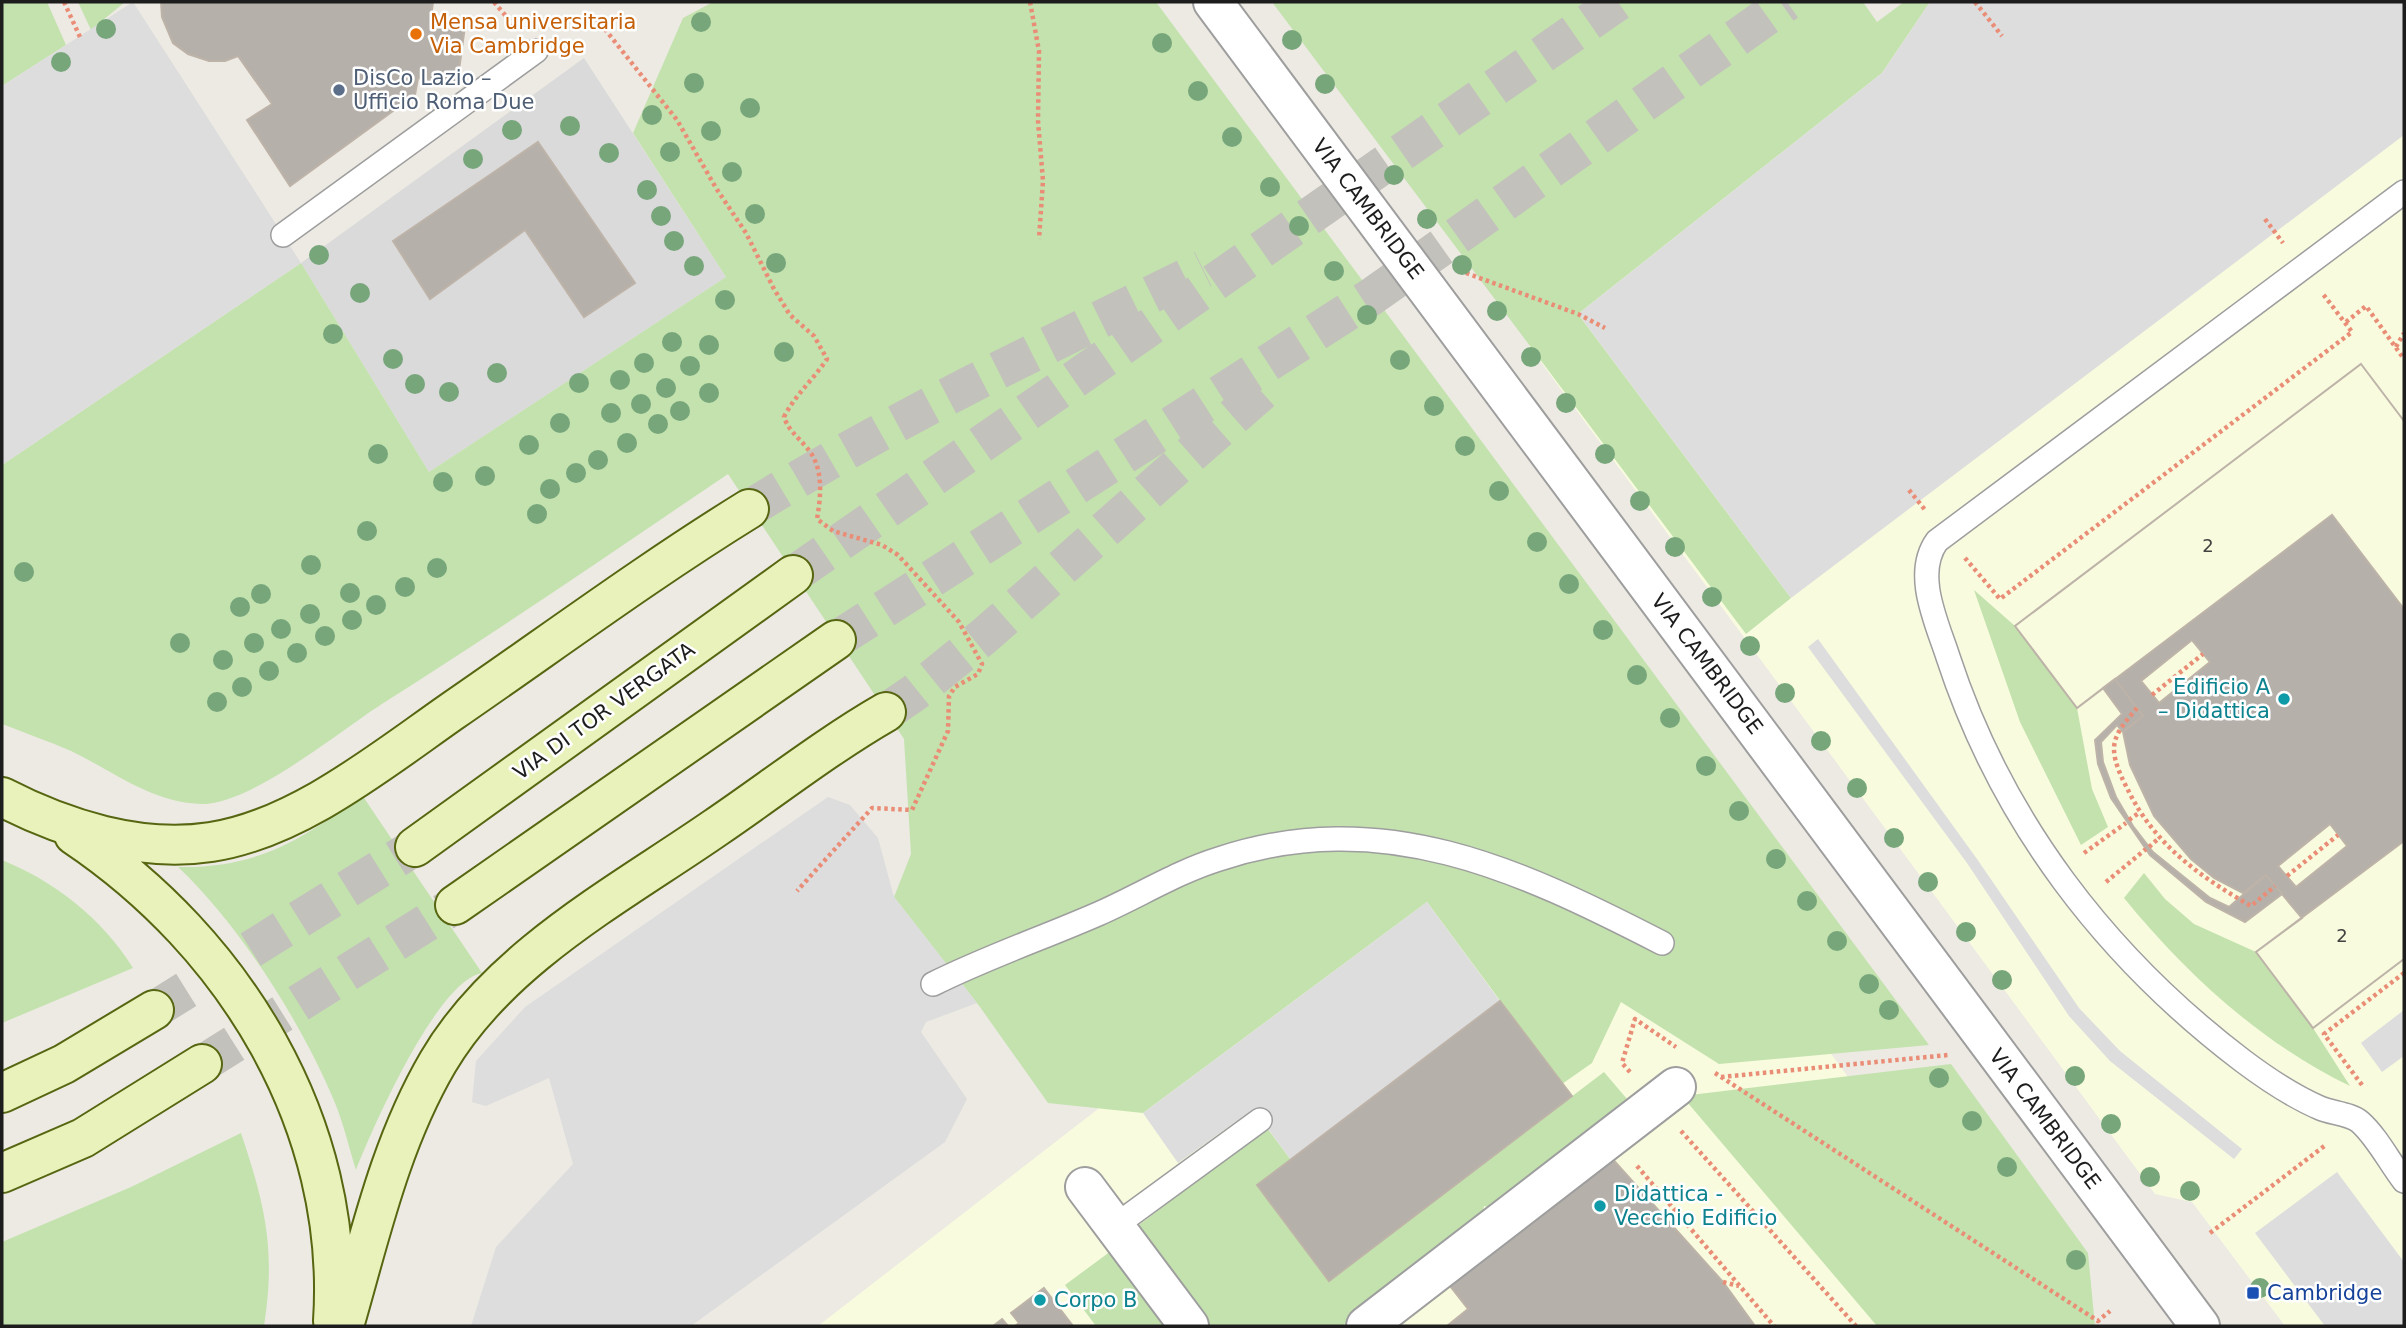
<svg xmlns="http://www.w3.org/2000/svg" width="2406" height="1328" viewBox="0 0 2406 1328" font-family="'DejaVu Sans',sans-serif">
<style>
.residential{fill:#dadada}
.education{fill:#f8fbde}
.grass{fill:#c3e2ae}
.parking{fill:#ddd}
.building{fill:#b5b0aa;stroke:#bdb3a8;stroke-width:2;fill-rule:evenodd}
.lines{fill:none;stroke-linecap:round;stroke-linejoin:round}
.secondary-tunnel{stroke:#c3c1bb;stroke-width:38;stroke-dasharray:38 19;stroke-linecap:butt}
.lane-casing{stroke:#9e9e9e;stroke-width:26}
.street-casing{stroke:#9e9e9e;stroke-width:42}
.secondary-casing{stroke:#566611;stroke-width:42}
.path{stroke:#ea8d77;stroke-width:4.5;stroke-dasharray:3.5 3.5;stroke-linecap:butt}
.lane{stroke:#fff;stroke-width:23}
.street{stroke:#fff;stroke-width:38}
.secondary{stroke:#eaf2bc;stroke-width:38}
.tree{fill:#77a67b}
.food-dot{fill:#e8710a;stroke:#fff;stroke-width:2.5}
.service-dot{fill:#5c6f8a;stroke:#fff;stroke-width:2.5}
.culture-dot{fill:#0f9aa8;stroke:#fff;stroke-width:2.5}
.transit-dot{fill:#1a4fb4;stroke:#fff;stroke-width:2.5}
.labels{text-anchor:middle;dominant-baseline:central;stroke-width:5;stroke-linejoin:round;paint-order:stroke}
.number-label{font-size:18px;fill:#434240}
.food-label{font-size:21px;fill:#c56008;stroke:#fff;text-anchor:start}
.service-label{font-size:21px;fill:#4e5e75;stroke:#fff;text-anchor:start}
.street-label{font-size:21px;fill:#1d1d1d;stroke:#fff}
.culture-label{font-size:21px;fill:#0d838f;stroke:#fff;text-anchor:start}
.transit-label{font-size:21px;fill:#164399;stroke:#fff;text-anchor:start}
</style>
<rect width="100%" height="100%" fill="#edeae3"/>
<path class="residential" d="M584,58l142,219 -297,195 -128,-209z"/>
<path class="education" d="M1930,2h474v1324h-119l-93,-124 -37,-8 -626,-848 352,-273z
M1591,727l440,599h-1213z"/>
<path class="grass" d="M2,2h45l19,43 -64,41z
M78,2h47l-34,28z
M713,2h443l773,1043 -210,19 -98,-62 -29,61 -30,21 -135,-182 -284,211 -95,-10 -68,-96 -86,-110 17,-43 -7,-115 -176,-265c-114,77 -227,155 -343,228 -43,27 -134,103 -183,102 -50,-1 -89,-33 -131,-53 -23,-10 -46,-18 -69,-27v-259l299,-202 128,209 297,-195 -93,-144 50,-115z
M1272,2h591l14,20 27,-20h26l-48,71 -304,241 213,284 -45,36z
M1974,590l41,36 62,82 15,81 16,38 -27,18 -61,-123z
M362,795l120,178c-45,8 -109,154 -126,197 -7,-22 -12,-45 -21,-67 -32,-78 -96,-179 -157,-236 79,1 123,-26 184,-72z
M2,860c52,21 101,59 131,108l-131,55z
M2144,873l21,26 29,25 62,28 57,76 37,58c-89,-43 -164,-112 -226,-188z
M1951,1064l137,189 7,73h-218l-195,-230z
M1604,1072l29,34 -137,103 -12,-3 -2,11 -140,109h-132l-75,-98 132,-100 24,32 -34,26 73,94z
M241,1133c24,72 35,116 23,193h-262v-84l129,-55z
M1111,1251l56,75h-71l-31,-41z"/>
<path class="parking" d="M133,2l168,261 -299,202v-379z
M1930,2h474v133l-613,463 -213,-284 304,-241z
M1818,639l159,220 102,149 41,43 122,98 -8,10 -124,-98 -41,-45 -102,-153 -159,-216z
M828,797l22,8 28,33 16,59 83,106 -51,19 -5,10 46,67 -22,43 -254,184h-220l25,-79 77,-83 -24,-86 -63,28 -14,-4 4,-41 49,-54z
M1427,902l73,99 -209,159 -38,-51 -75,54 -35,-50z
M2404,1010v46l-22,16 -21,-29z
M2337,1172l67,90v64h-79l-70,-93z"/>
<path class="building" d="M161,2h272l-2,15 34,9 -8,59 -39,-7 -3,17 -125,91 -43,-66 25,-16 -34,-48 -13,5h-16l-21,-7 -15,-11 -11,-26z
M538,142l97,141 -51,34 -59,-87 -95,69 -37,-58z
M2361,364l43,57v538l-91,69 -57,-76 46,-34 -36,-43 -23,18 -29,-15 -23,-19 -37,-43 -24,-51 -7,-33 20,-16 -28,-37 -38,29 -62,-82zM2192,640l18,22 -51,41 -18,-22zM2330,824l17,22 -51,41 -18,-21z
M2361,364l43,57v188l-72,-94 -255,193 -62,-82z
M2115,679l28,37 -20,16 -6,-7 -16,17 2,20 13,35 17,29 20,26 57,46 19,9 37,-32 16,19 -37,28 -39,-20 -56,-47 -39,-57 -13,-34 -3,-24 27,-26 -19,-26z
M2404,841v118l-91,69 -57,-76z
M1500,1001l72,95 -243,185 -72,-96z
M1608,1154l115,128 32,44h-308l21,-17 -18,-23z
M1044,1288l29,38h-58l4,-3 -8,-10z
M1002,1319l6,7h-15z"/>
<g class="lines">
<path class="secondary-tunnel" d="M749,509c146,-91 300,-164 454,-240
M793,575l825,-573
M836,640l535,-343 416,-295
M886,712l28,-19 69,-56 291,-256
M154,1010l261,-163
M202,1064l253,-159"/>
<g class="lane-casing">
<path id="lane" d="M2404,192l-467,349c-24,33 0,82 11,116 54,165 158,300 295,404 24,18 49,35 77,47 11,5 31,6 40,14 17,15 30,41 44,59
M283,235l253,-184
M933,984c54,-27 110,-46 165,-70 41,-18 79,-42 121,-55 163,-54 299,10 443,84
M1115,1226l145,-106"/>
</g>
<g class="street-casing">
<path id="street" d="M1213,2l987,1324
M1085,1187l104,139
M1366,1326l310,-239"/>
</g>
<g class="secondary-casing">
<path id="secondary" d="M2,797c62,32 138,56 209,45 86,-13 170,-81 240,-130 99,-68 196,-140 298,-203
M74,835c161,108 272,289 259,486
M415,847l378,-272
M455,905l381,-265
M2,1093l62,-29 90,-54
M2,1173l81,-35 119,-74
M344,1326c26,-90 46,-182 94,-264 61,-104 180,-167 277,-234 56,-38 112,-82 171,-116"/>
</g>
<path class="path" d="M64,2l16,35
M494,2l22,26
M1030,2l9,49 -1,70 5,60 -4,58
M1975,2l27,34
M596,18l81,102 39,68 30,45 28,56 16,26 24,21 13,23c-14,21 -32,36 -43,58 5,14 14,20 23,31 17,19 14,48 10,71l16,12 49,14 16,10 61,67 23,42 -4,10 -23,13 -6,9 -1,35 -36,79 -40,-2 -75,83
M2265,219l18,24
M1466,273l112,41 27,14
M2346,322l20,-16 38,53
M2396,347l8,-14
M1909,490l17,21
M1965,558l35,41 352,-267 -29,-38
M2152,695l51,-41
M2137,708c-10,12 -23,25 -23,41 0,13 8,30 14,41 27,55 71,86 123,116l24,-20
M2129,820l11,-8
M2149,847l10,-9
M2084,853l42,-30
M2287,876l51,-41
M2106,882l40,-33
M1630,1072l-8,-9 13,-44 41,28
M1715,1073l383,248 12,-10
M1721,1077l227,-22
M2362,1085l-38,-51 80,-61
M1681,1131l175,195
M1637,1166l137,160
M2210,1233l117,-89
M1723,1282l16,4"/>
<use href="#lane" class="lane"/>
<use href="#street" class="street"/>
<use href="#secondary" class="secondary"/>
</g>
<g class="tree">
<circle cx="701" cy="22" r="10"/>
<circle cx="106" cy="29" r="10"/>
<circle cx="1292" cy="40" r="10"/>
<circle cx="1162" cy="43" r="10"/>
<circle cx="61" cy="62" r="10"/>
<circle cx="694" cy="83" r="10"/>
<circle cx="1325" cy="84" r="10"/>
<circle cx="1198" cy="91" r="10"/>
<circle cx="750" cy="108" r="10"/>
<circle cx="652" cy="115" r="10"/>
<circle cx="570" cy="126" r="10"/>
<circle cx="512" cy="130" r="10"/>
<circle cx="711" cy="131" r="10"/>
<circle cx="1232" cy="137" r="10"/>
<circle cx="670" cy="152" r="10"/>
<circle cx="609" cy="153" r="10"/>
<circle cx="473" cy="159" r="10"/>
<circle cx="732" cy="172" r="10"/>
<circle cx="1394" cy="175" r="10"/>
<circle cx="1270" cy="187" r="10"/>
<circle cx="647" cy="190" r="10"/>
<circle cx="755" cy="214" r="10"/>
<circle cx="661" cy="216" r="10"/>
<circle cx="1427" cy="219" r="10"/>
<circle cx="1299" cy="226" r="10"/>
<circle cx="674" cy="241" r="10"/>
<circle cx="319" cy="255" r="10"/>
<circle cx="776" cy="263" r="10"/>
<circle cx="1462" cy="265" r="10"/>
<circle cx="694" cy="266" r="10"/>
<circle cx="1334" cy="271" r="10"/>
<circle cx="360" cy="293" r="10"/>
<circle cx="725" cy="300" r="10"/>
<circle cx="1497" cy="311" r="10"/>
<circle cx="1367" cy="315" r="10"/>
<circle cx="333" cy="334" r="10"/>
<circle cx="672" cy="342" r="10"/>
<circle cx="709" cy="345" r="10"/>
<circle cx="784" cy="352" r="10"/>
<circle cx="1531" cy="357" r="10"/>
<circle cx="393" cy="359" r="10"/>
<circle cx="1400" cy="360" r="10"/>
<circle cx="644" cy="363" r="10"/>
<circle cx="690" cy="366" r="10"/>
<circle cx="497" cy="373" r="10"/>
<circle cx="620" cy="380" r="10"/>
<circle cx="579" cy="383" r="10"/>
<circle cx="415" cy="384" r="10"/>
<circle cx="666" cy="388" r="10"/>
<circle cx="449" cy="392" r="10"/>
<circle cx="709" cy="393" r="10"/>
<circle cx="1566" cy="403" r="10"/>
<circle cx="641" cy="404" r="10"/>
<circle cx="1434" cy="406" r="10"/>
<circle cx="680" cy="411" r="10"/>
<circle cx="611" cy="413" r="10"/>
<circle cx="560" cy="423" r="10"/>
<circle cx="658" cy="424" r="10"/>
<circle cx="627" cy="443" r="10"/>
<circle cx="529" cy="445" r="10"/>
<circle cx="1465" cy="446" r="10"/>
<circle cx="378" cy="454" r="10"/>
<circle cx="1605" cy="454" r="10"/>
<circle cx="598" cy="460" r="10"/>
<circle cx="576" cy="473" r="10"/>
<circle cx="485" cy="476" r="10"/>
<circle cx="443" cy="482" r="10"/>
<circle cx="550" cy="489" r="10"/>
<circle cx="1499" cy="491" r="10"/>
<circle cx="1640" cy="501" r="10"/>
<circle cx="537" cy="514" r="10"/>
<circle cx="367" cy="531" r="10"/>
<circle cx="1537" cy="542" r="10"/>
<circle cx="1675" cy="547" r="10"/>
<circle cx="311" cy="565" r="10"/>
<circle cx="437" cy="568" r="10"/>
<circle cx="24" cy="572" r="10"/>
<circle cx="1569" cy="584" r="10"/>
<circle cx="405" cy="587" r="10"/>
<circle cx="350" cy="593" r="10"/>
<circle cx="261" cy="594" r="10"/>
<circle cx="1712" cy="597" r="10"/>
<circle cx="376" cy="605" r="10"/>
<circle cx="240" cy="607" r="10"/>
<circle cx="310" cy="614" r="10"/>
<circle cx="352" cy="620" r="10"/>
<circle cx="281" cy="629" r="10"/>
<circle cx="1603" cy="630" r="10"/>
<circle cx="325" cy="636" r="10"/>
<circle cx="180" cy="643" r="10"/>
<circle cx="254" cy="643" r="10"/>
<circle cx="1750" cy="646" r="10"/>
<circle cx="297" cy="653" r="10"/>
<circle cx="223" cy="660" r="10"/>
<circle cx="269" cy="671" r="10"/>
<circle cx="1637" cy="675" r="10"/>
<circle cx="242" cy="687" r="10"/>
<circle cx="1785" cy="693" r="10"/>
<circle cx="217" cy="702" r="10"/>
<circle cx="1670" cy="718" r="10"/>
<circle cx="1821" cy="741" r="10"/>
<circle cx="1706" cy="766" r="10"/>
<circle cx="1857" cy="788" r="10"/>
<circle cx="1739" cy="811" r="10"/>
<circle cx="1894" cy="838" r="10"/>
<circle cx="1776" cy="859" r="10"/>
<circle cx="1928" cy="882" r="10"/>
<circle cx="1807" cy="901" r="10"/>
<circle cx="1966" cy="932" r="10"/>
<circle cx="1837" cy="941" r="10"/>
<circle cx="2002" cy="980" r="10"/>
<circle cx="1869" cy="984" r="10"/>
<circle cx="1889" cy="1010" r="10"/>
<circle cx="2075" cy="1076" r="10"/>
<circle cx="1939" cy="1078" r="10"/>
<circle cx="1972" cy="1121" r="10"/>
<circle cx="2111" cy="1124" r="10"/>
<circle cx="2007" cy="1167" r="10"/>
<circle cx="2150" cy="1177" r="10"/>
<circle cx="2190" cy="1191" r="10"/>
<circle cx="2076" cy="1260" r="10"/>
<circle cx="2260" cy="1288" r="10"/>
</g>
<circle class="food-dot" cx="416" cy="34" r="7"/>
<circle class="service-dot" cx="339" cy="90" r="7"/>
<g class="culture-dot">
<circle cx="2284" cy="699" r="7"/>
<circle cx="1600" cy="1206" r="7"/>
<circle cx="1040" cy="1300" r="7"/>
</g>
<rect class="transit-dot" x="2246" y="1286" width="14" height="14" rx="3.5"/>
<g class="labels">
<g class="number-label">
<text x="2208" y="545">2</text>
<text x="2342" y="935">2</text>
</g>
<g class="food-label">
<text x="430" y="22">Mensa universitaria<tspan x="430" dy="24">Via Cambridge</tspan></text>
</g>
<g class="service-label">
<text x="353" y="78">DisCo Lazio –<tspan x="353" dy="24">Ufficio Roma Due</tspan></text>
</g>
<g class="street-label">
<text transform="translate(1368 209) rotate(53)">VIA CAMBRIDGE</text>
<text transform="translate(1707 664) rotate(53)">VIA CAMBRIDGE</text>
<text transform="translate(604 711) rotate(-36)">VIA DI TOR VERGATA</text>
<text transform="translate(2045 1119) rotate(53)">VIA CAMBRIDGE</text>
</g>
<g class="culture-label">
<text x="2270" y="687" text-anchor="end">Edificio A<tspan x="2270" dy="24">– Didattica</tspan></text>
<text x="1614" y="1194">Didattica -<tspan x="1614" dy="24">Vecchio Edificio</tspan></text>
<text x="1054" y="1300">Corpo B</text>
</g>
<g class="transit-label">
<text x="2267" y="1293">Cambridge</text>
</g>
</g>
<rect width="2406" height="1328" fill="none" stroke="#1d1d1d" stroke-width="7"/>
</svg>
